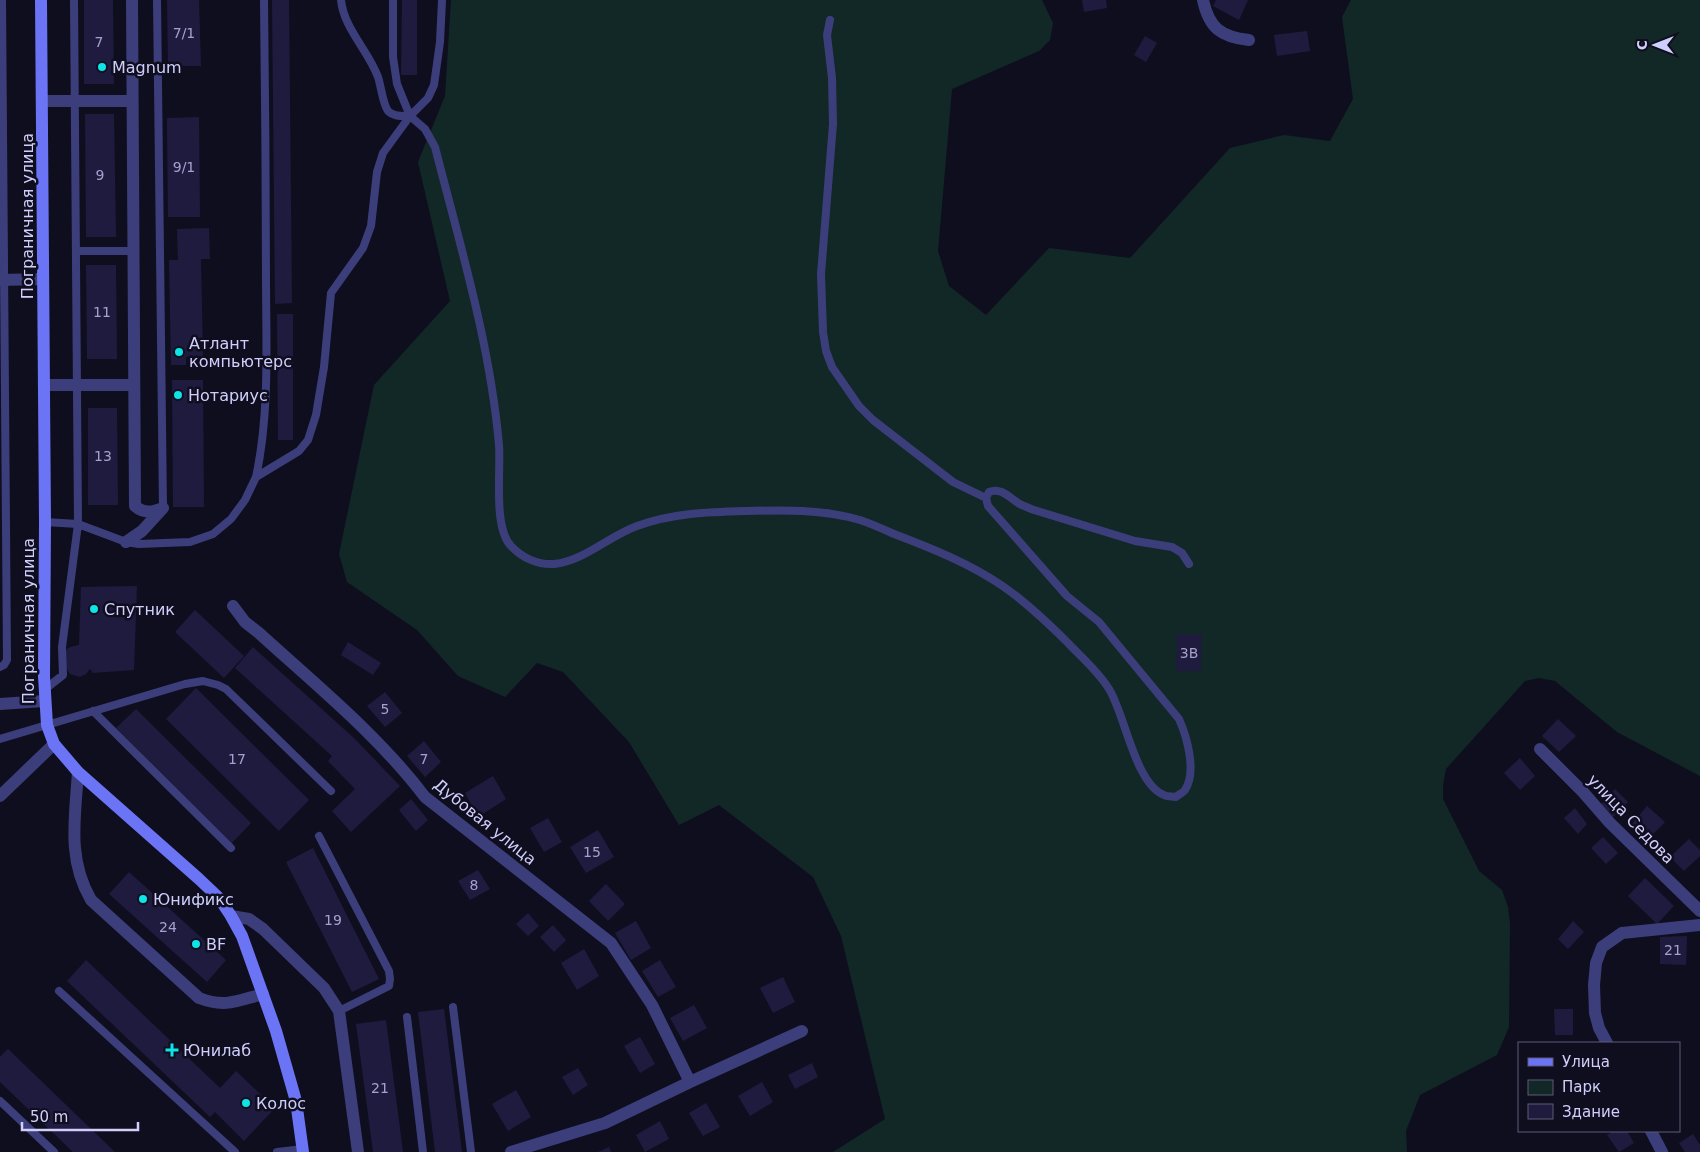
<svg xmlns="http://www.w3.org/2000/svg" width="1700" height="1152" viewBox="0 0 1700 1152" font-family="'DejaVu Sans',sans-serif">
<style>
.green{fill:#112826}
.building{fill:#1f1b3f}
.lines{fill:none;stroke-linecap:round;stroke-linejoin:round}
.service{stroke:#3c3e7b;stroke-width:8}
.minor{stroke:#3c3e7b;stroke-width:12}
.secondary{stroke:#6c74f6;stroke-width:12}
.poi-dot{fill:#0ee4e8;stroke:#0f0e1f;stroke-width:2}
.labels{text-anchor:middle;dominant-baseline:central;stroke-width:5;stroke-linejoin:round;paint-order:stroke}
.number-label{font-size:14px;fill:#a4a2cd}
.poi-label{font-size:16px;fill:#d0cffc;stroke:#0f0e1f;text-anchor:start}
.street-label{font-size:16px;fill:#d0cffc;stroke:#0f0e1f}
</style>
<rect width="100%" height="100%" fill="#0f0e1f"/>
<path class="green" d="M451,0h591l11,23 -3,17 -11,11 -87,38 -14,162 11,35 37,29 63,-67 81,10 100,-110 54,-13 46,6 23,-42 -11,-82 9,-17h349v776l-83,-44 -62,-51 -16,-3 -14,3 -79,88 -3,16v14l36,72 23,19 6,17 2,17 -1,103 -12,28 -77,40 -14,36 1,21h-574l52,-33 -44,-183 -28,-59 -94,-72 -40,20 -50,-83 -66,-70 -26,-9 -32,34 -47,-21 -41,-46 -70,-48 -8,-28 35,-169 76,-84 -32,-139 27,-66z"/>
<path class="building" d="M84,0h29l1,84h-30z
M167,0h32l2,66h-33z
M272,0h17l3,303 -17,1z
M402,0h15v75h-16z
M1082,0h24l1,8 -23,4z
M1216,0h32l-9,20 -26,-14z
M1307,31l3,20 -33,5 -3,-21z
M1145,36l12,7 -11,19 -12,-7z
M85,114h29l2,123h-30z
M199,117l1,100h-32l-1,-99z
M209,228l1,31h-9l2,97 -17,1v8h-15l-2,-105h9l-1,-31z
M86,265h30l1,94h-30z
M277,314h16v126h-15z
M172,380h31l1,127h-31z
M88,408h29l1,97h-30z
M137,586l-3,84 -41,3 -3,-4 -4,5 -6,3 -10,-3 -7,-11 1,-8 3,-6 3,-2 9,-2 2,-58z
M195,610l49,46 -20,22 -49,-46z
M1177,634h25l-1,37h-25z
M348,642l33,21 -8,12 -32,-20z
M253,647l101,91 46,48 -49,46 -19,-21 23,-22 -27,-28 4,-5 -97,-88z
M196,688l113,112 -30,31 -113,-112z
M385,692l17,21 -17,14 -18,-21z
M136,709l115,114 -20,21 -115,-116z
M1558,719l18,17 -17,16 -17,-16z
M424,741l17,21 -16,15 -18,-21z
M1520,758l15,18 -15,14 -16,-17z
M493,776l13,23 -28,18 -13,-24z
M1615,789l13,13 -15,15 -12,-13z
M411,799l17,21 -12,11 -17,-21z
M1647,806l18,16 -17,17 -16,-15z
M1575,808l12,16 -9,10 -14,-16z
M548,818l14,24 -18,10 -14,-24z
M598,830l16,27 -28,16 -16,-26z
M1603,837l15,16 -12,11 -15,-16z
M1689,839l11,11v6l-16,15 -14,-14z
M313,848l66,131 -27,13 -66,-130z
M478,870l12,19 -20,11 -12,-19z
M129,872l97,88 -19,22 -98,-88z
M1645,878l29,28 -17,18 -29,-28z
M606,884l19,20 -17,17 -19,-20z
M528,913l11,13 -11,10 -12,-12z
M636,921l15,27 -20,12 -16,-27z
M1573,921l11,11 -16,17 -10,-10z
M553,925l13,15 -12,12 -14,-15z
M1687,936l-1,29 -26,-1v-27z
M584,949l15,27 -22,14 -16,-27z
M86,960l134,128 16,-17 39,37 -31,33 -29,-29 -5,5 -143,-136z
M660,960l16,27 -18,10 -16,-26z
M783,977l12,25 -22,11 -13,-25z
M694,1005l13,23 -24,13 -13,-23z
M444,1009l18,143h-27l-17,-140z
M1554,1009h19v26h-18z
M386,1020l17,132h-30l-17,-128z
M640,1037l15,27 -15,9 -16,-27z
M8,1049l107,103h-42l-73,-70v-25z
M812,1063l6,14 -23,12 -7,-14z
M578,1068l10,17 -15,10 -11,-18z
M762,1082l11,20 -23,14 -12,-20z
M516,1090l15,27 -23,14 -16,-27z
M706,1103l14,24 -17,9 -14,-23z
M660,1121l9,18 -24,13 -9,-17z
M1613,1131h14l7,12 -15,9 -12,-17z
M1693,1134l7,11v7h-15l-6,-9z
M609,1147l2,5h-13z"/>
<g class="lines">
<path class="service" d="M157,0l6,508
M341,0c3,29 27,50 37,77 3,9 5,28 10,34 6,6 14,5 22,5
M393,0v57l4,27 13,32 15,13 10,18c25,98 55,196 64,298 2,26 -6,82 12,101 11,12 27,19 43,18 30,-3 55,-28 83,-38 36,-13 71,-14 108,-15 39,-1 77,-2 115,9 12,4 23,9 34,14 37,14 77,30 110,53 23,16 44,36 64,56 14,15 30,28 41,46 16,25 26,95 55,106 3,2 8,1 12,2 2,-2 8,-5 9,-7 12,-18 2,-53 -6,-71l-80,-97 -32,-26 -79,-90 -2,-8 3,-6c12,-5 20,5 29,11 5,3 11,5 16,7l101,31 37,6 10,6 7,11
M830,20l-3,15 5,43 1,46 -12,150 2,58 3,19 6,16 27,39 14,14 80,62 33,16
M76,251h57
M256,477c14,-65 10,-134 10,-200 0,-92 -1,-185 -2,-277
M45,522l33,2 48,18 13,2 51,-2 23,-8 18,-15 14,-19 11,-23 43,-26 9,-11 8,-25 8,-48 7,-74 32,-45 8,-22 6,-54 6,-19 27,-37 18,-18 6,-13 6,-43 2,-42
M0,667l4,-2 3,-5 -5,-660
M44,690l19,-15 -1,-28 16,-123 -4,-524
M93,711l138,137
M0,739l185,-55 18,-3 15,4 8,4 105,102
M319,836l70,135 1,8 -1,7 -50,25
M59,991l176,161
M453,1007l18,145
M407,1017l16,135
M0,1101l54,51
M277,1152l26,-3"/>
<path class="minor" d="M132,0l3,506c9,8 18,6 28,2
M1203,0c6,28 18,37 46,40
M42,101h90
M0,280l43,-1
M44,385h90
M126,542l16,-11 21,-23
M233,606l12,16 14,11c57,52 119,102 166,164l186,146 41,62 38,77
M0,704l44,-3
M1540,749l43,43 27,31 90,88
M78,772c-3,46 -11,87 13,128l108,98c26,10 38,3 64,-4
M0,796l54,-52
M231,916l18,3 14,10 61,59 15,23 19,141
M1607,1043l-8,-15 -4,-15 -1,-28 2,-22 6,-16 20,-14 78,-8
M1651,1131l11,21
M511,1152l94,-29 85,-41 112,-51"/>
<path class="secondary" d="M41,0l4,522 -1,154 3,49 7,19 24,28 121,107 20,19 12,18 11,20 34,95 20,70 7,51"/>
</g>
<g class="poi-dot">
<circle cx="102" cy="67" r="5"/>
<circle cx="179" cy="352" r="5"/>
<circle cx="178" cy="395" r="5"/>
<circle cx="94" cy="609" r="5"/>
<circle cx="143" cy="899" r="5"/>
<circle cx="196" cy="944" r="5"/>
<path d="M169.5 1042.5h5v5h5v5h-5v5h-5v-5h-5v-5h5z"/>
<circle cx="246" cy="1103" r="5"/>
</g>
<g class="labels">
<g class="number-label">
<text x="184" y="33">7/1</text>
<text x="99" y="42">7</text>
<text x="184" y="167">9/1</text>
<text x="100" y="175">9</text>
<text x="102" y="312">11</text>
<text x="103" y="456">13</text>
<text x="1189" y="653">3В</text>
<text x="385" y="709">5</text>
<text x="237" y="759">17</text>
<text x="424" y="759">7</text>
<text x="592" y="852">15</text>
<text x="474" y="885">8</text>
<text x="333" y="920">19</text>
<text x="168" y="927">24</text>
<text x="1673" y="950">21</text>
<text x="380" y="1088">21</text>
</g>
<g class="poi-label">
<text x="112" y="67">Magnum</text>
<text x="189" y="343">Атлант<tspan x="189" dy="18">компьютерс</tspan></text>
<text x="188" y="395">Нотариус</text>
<text x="104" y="609">Спутник</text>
<text x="153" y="899">Юнификс</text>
<text x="206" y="944">BF</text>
<text x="183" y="1050">Юнилаб</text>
<text x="256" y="1103">Колос</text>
</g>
<g class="street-label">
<text transform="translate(27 216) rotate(-90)">Пограничная улица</text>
<text transform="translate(28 621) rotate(-90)">Пограничная улица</text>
<text transform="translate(1631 819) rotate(46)">улица Седова</text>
<text transform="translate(485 822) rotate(39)">Дубовая улица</text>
</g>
</g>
<rect x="1518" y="1042" width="162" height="90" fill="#0f0e1f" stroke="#5c5b77"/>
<rect x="1528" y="1058" width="25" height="8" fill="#6c74f6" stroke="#5c5b77"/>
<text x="1562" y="1067" font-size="15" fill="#d0cffc">Улица</text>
<rect x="1528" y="1080" width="25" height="15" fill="#112826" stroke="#5c5b77"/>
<text x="1562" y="1092" font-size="15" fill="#d0cffc">Парк</text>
<rect x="1528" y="1104" width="25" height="15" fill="#1f1b3f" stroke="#5c5b77"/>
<text x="1562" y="1117" font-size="15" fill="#d0cffc">Здание</text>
<g transform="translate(1655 45) rotate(270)" stroke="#0f0e1f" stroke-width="4" paint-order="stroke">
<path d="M0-4L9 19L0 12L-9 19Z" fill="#d0cffc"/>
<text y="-8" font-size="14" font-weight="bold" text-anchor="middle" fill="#d0cffc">С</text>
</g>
<path d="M22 1122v8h116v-8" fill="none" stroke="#d0cffc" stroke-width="2.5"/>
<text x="30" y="1122" font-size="15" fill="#d0cffc" stroke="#0f0e1f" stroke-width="4" paint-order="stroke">50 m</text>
</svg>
